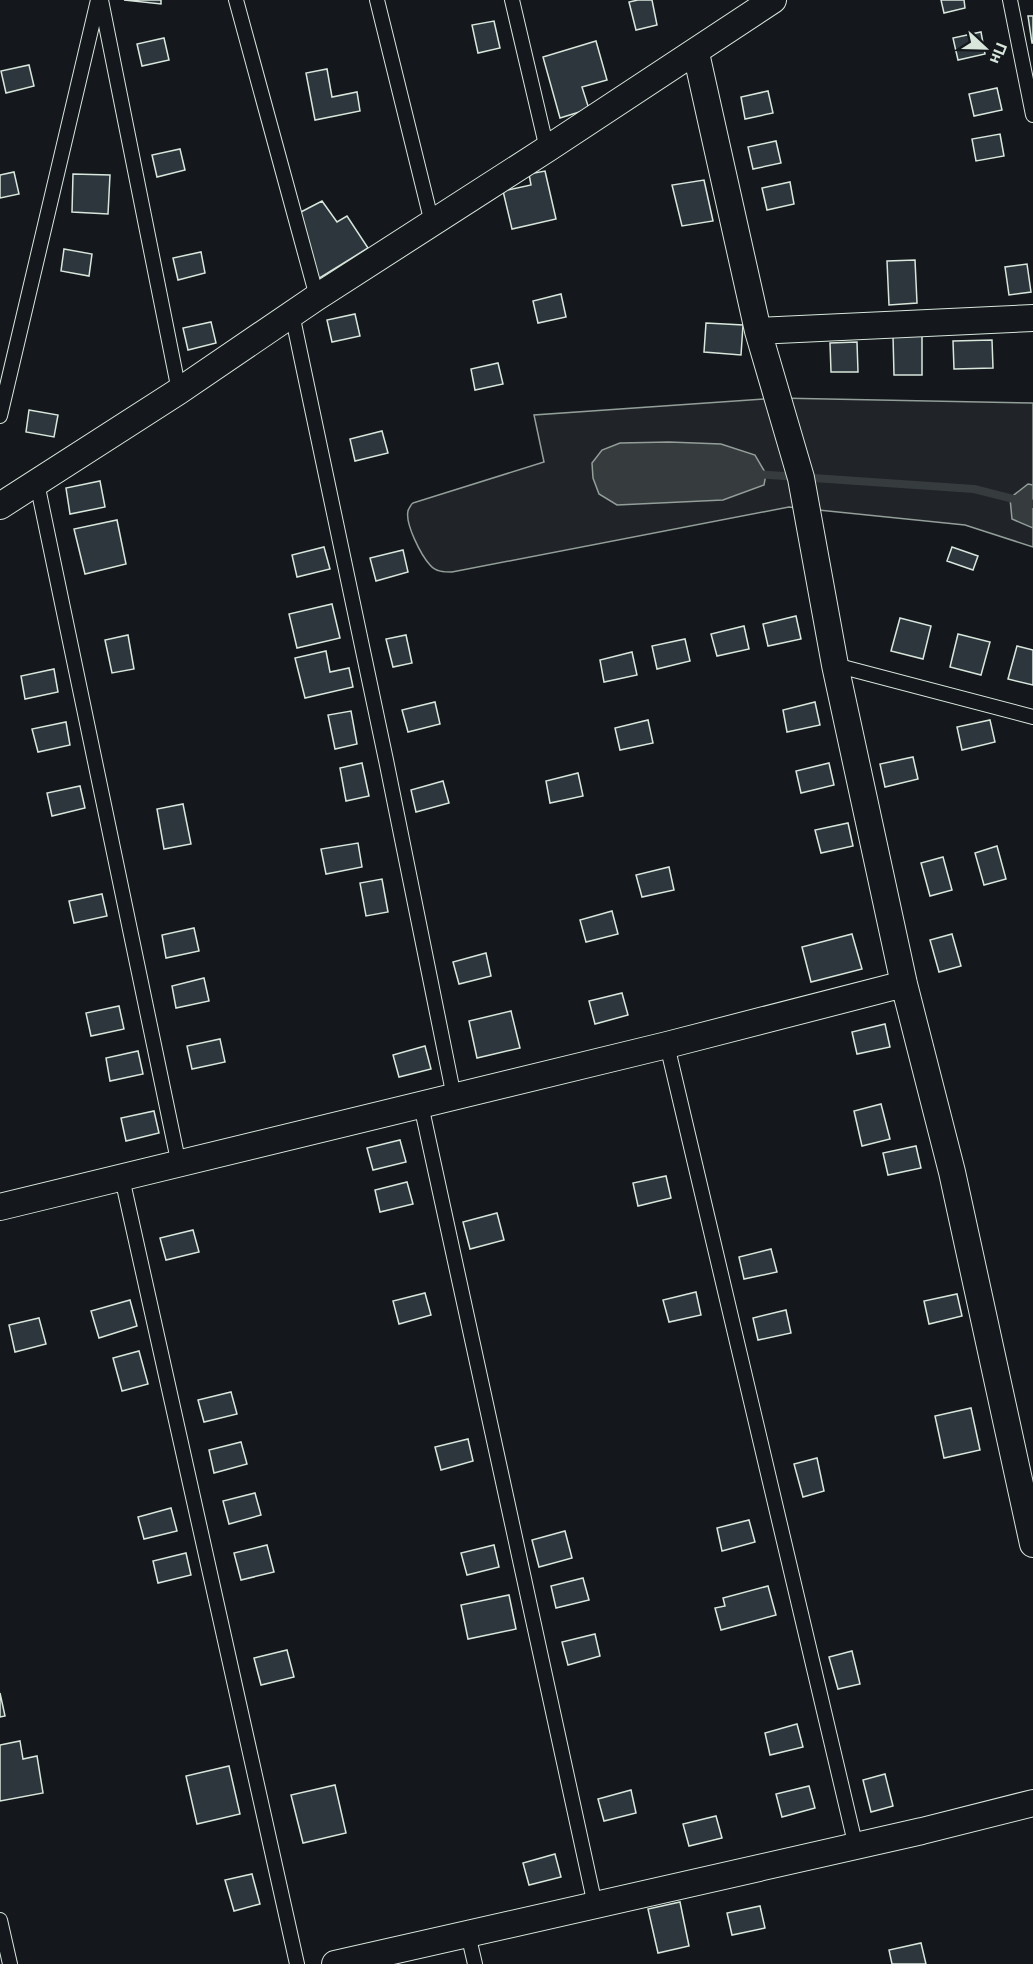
<svg xmlns="http://www.w3.org/2000/svg" width="1033" height="1964" viewBox="0 0 1033 1964" font-family="Helvetica,sans-serif">
<style>
.green{fill:#202428;stroke:#939e99;stroke-width:1.5}
.water{fill:#363b3e;stroke:#939e99;stroke-width:1.5}
.lines{fill:none;stroke-linecap:round;stroke-linejoin:round}
.stream{stroke:#363b3e;stroke-width:8}
.building{fill:#2c363c;stroke:#d8e6dc;stroke-width:1.5}
.service-casing{stroke:#d8e6dc;stroke-width:16}
.minor-casing{stroke:#d8e6dc;stroke-width:28}
.service{stroke:#14181c;stroke-width:14}
.minor{stroke:#14181c;stroke-width:26}
</style>
<rect width="100%" height="100%" fill="#14181c"/>
<path class="green" d="M777,398l256,5v144l-68,-22 -176,-18 -337,65c-8,0 -16,0 -22,-7 -9,-10 -25,-41 -22,-54 0,-1 4,-8 5,-8l131,-41 -10,-47z"/>
<path class="water" d="M669,442l52,2 34,11 11,19 -2,11 -41,15 -106,5 -18,-11 -6,-16 -1,-15 10,-13 18,-7z
M1028,484l5,1v43l-21,-9 -2,-21z"/>
<g class="lines">
<path class="stream" d="M755,474l219,15 59,15"/>
</g>
<path class="building" d="M124,0h37v4z
M638,0h14l5,25 -21,5 -7,-28z
M941,0h23l1,8 -21,5z
M1028,16h5v27h-1z
M494,21l6,27 -22,5 -6,-28z
M981,32l4,22 -27,6 -5,-22z
M164,38l5,22 -27,6 -5,-22z
M596,41l11,39 -25,7 7,22 -29,9 -17,-61z
M29,65l5,21 -28,7 -5,-22z
M327,69l5,28 25,-5 3,19 -45,9 -9,-47z
M997,88l5,22 -28,6 -5,-22z
M768,91l5,22 -28,6 -4,-22z
M1000,134l4,22 -28,5 -4,-22z
M776,141l5,22 -28,6 -5,-22z
M180,149l5,21 -28,7 -5,-22z
M545,171l11,48 -44,10 -9,-38 28,-6 -2,-11z
M14,172l5,22 -19,4v-23z
M73,174l37,1 -2,39 -36,-2z
M704,180l9,41 -31,5 -10,-41z
M790,182l4,22 -27,6 -5,-22z
M322,201l15,21 10,-6 21,32 -50,31 -19,-66z
M64,249l28,5 -3,22 -28,-5z
M201,252l4,21 -27,7 -5,-22z
M915,260l2,43 -28,2 -2,-44z
M1027,264l4,28 -22,3 -4,-28z
M561,294l5,23 -28,6 -5,-22z
M355,314l5,22 -28,6 -5,-22z
M211,322l5,21 -28,7 -5,-22z
M706,323l37,2 -2,30 -37,-3z
M893,336h29v39h-28z
M992,340l1,28 -39,1 -1,-28z
M857,342l1,30h-27l-1,-29z
M498,363l5,21 -28,6 -4,-21z
M29,410l29,5 -4,22 -28,-5z
M382,431l6,22 -33,8 -5,-22z
M100,481l5,26 -35,7 -4,-26z
M117,520l9,44 -41,10 -11,-45z
M324,547l6,22 -33,8 -5,-22z
M952,547l26,9 -5,14 -26,-9z
M403,550l5,22 -32,9 -6,-23z
M332,604l8,34 -43,10 -8,-34z
M796,616l5,23 -33,7 -5,-22z
M900,618l31,8 -8,33 -32,-8z
M744,626l5,23 -32,7 -6,-22z
M958,634l32,8 -9,33 -31,-8z
M128,635l6,34 -22,4 -7,-33z
M406,635l6,28 -19,4 -7,-28z
M685,639l5,22 -33,8 -5,-23z
M1017,646l16,4v35l-25,-6z
M326,651l4,21 19,-4 4,19 -48,11 -10,-40z
M632,652l5,23 -33,7 -4,-22z
M54,669l4,23 -33,7 -4,-23z
M435,702l5,22 -32,8 -6,-22z
M815,702l5,23 -33,7 -4,-22z
M351,711l6,33 -22,5 -7,-34z
M648,720l5,23 -33,7 -5,-22z
M990,720l5,22 -33,8 -5,-23z
M66,722l4,23 -32,7 -6,-23z
M913,757l5,22 -33,8 -5,-23z
M362,763l7,33 -23,5 -6,-33z
M829,763l5,22 -33,8 -5,-22z
M578,773l5,23 -33,7 -4,-22z
M443,781l6,22 -33,9 -5,-22z
M80,786l5,22 -33,8 -5,-23z
M183,804l8,40 -27,5 -7,-40z
M848,823l5,23 -32,7 -6,-23z
M358,843l4,24 -36,7 -5,-25z
M997,846l9,33 -22,6 -9,-32z
M943,857l9,33 -22,6 -9,-33z
M669,867l5,23 -32,7 -6,-22z
M382,879l6,33 -22,4 -6,-33z
M102,894l5,22 -33,7 -5,-22z
M612,911l6,23 -32,8 -6,-22z
M194,928l5,23 -33,7 -4,-23z
M852,934l10,35 -51,13 -9,-35z
M952,934l9,32 -22,6 -9,-32z
M486,953l5,23 -32,8 -6,-22z
M204,978l5,23 -33,7 -4,-22z
M622,993l6,22 -33,9 -6,-23z
M119,1006l5,23 -33,7 -5,-23z
M511,1011l9,37 -43,10 -8,-37z
M885,1024l5,23 -33,7 -5,-22z
M220,1039l5,23 -33,7 -5,-23z
M425,1046l6,23 -32,8 -6,-22z
M138,1051l5,23 -33,7 -4,-23z
M881,1104l9,35 -28,7 -8,-35z
M154,1111l5,22 -33,8 -5,-23z
M400,1140l6,22 -33,8 -6,-22z
M916,1146l5,22 -33,7 -5,-22z
M666,1176l5,22 -33,8 -5,-23z
M407,1182l6,22 -33,8 -5,-22z
M497,1213l7,27 -34,9 -7,-27z
M193,1230l6,22 -33,8 -6,-22z
M771,1249l6,23 -33,7 -5,-22z
M696,1292l5,23 -32,7 -6,-22z
M425,1293l6,22 -32,9 -6,-23z
M957,1294l5,22 -33,8 -5,-23z
M130,1300l7,26 -38,12 -8,-27z
M786,1310l5,23 -33,7 -5,-22z
M39,1318l7,26 -31,8 -6,-27z
M139,1351l9,33 -26,7 -9,-33z
M231,1392l6,22 -33,8 -6,-22z
M971,1408l9,42 -36,8 -9,-42z
M468,1439l5,22 -32,9 -6,-23z
M241,1442l6,22 -33,9 -5,-23z
M817,1458l7,33 -21,6 -9,-33z
M255,1493l6,22 -32,9 -6,-23z
M171,1508l6,23 -33,8 -6,-22z
M749,1520l6,22 -33,9 -5,-23z
M565,1531l7,27 -33,9 -7,-27z
M267,1545l7,27 -33,8 -7,-27z
M494,1545l5,22 -32,8 -6,-22z
M186,1553l5,22 -33,8 -5,-22z
M583,1578l6,22 -33,8 -5,-22z
M768,1586l8,29 -55,15 -6,-22 10,-2 -2,-8z
M509,1595l7,34 -48,10 -7,-34z
M595,1634l5,22 -32,9 -6,-23z
M287,1650l7,27 -33,8 -7,-27z
M852,1651l8,33 -22,5 -9,-32z
M0,1693l5,23 -5,1z
M797,1724l6,23 -33,8 -5,-22z
M20,1741l3,18 14,-3 6,37 -43,8v-56z
M229,1766l11,48 -43,10 -11,-48z
M885,1774l8,32 -22,6 -8,-32z
M335,1785l11,48 -43,10 -12,-48z
M809,1786l6,22 -33,9 -6,-23z
M631,1790l5,23 -32,8 -6,-22z
M716,1816l6,22 -33,8 -6,-22z
M555,1854l6,23 -32,8 -6,-22z
M252,1874l8,30 -26,7 -9,-31z
M680,1902l9,44 -31,7 -10,-44z
M760,1906l5,22 -33,7 -5,-22z
M921,1943l5,21h-34l-3,-14z"/>
<g class="lines">
<g class="service-casing">
<path id="service" d="M101,0l78,391
M236,0l81,297
M377,0l55,223
M512,0l35,149
M1010,0l23,115
M292,314l94,446 68,337
M0,416l98,-416
M37,483l142,682
M835,665l198,52
M667,1045l189,802
M421,1105l174,800
M122,1178l175,786
M0,1920l10,44
M468,1934l7,30"/>
</g>
<g class="minor-casing">
<path id="minor" d="M696,53l62,278 43,147 34,187 69,319 48,188 81,372
M758,331l275,-13
M0,506l179,-115 138,-94 230,-148 226,-149
M0,1207l667,-162 237,-61
M335,1964l587,-133 111,-28"/>
</g>
<use href="#service" class="service"/>
<use href="#minor" class="minor"/>
</g>
<g transform="translate(985 48) rotate(112)" stroke="#14181c" stroke-width="4.5" paint-order="stroke">
<path d="M0-4.5L10 22L0 15L-10 22Z" fill="#d8e6dc"/>
<text y="-9" font-size="16" font-weight="bold" text-anchor="middle" fill="#d8e6dc">Пн</text>
</g>
</svg>
